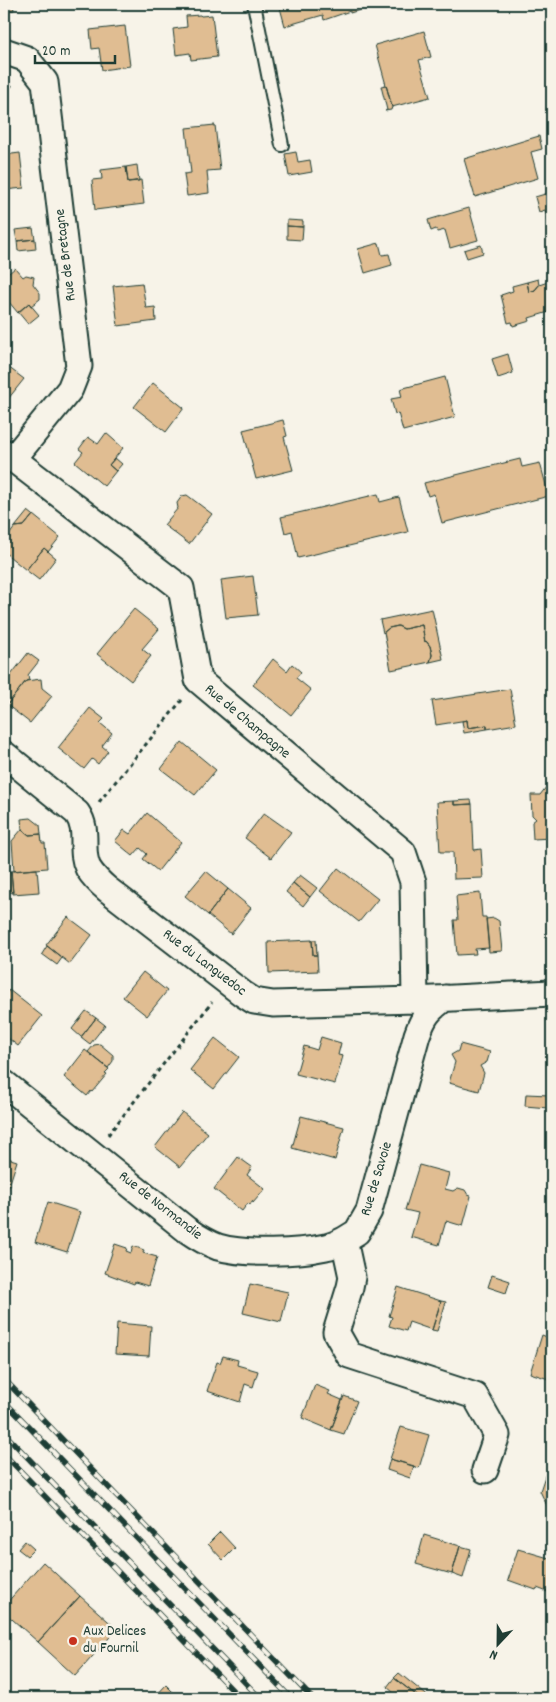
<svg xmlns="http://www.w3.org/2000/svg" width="556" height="1702" viewBox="0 0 556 1702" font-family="Dekko,sans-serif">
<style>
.building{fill:#e0bd92;stroke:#1f3d34}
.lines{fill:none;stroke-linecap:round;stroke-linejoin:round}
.lane-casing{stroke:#1f3d34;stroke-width:16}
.street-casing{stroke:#1f3d34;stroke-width:29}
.path{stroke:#1f3d34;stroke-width:3;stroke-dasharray:4 4;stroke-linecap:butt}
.lane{stroke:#f7f3e8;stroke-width:12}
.street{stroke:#f7f3e8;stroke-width:25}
.rail-casing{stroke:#1f3d34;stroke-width:5.5}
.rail{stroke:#f7f3e8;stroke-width:4;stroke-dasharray:11;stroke-linecap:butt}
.poi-dot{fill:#c8321e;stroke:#f7f3e8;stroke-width:2}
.labels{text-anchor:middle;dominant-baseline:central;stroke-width:5;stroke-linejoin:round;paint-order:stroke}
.street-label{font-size:15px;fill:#1f3d34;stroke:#f7f3e8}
.poi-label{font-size:15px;fill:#1f3d34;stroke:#f7f3e8;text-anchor:start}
</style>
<rect width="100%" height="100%" fill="#f7f3e8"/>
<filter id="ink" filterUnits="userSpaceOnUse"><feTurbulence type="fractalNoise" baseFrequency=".02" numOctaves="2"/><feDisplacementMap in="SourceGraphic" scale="10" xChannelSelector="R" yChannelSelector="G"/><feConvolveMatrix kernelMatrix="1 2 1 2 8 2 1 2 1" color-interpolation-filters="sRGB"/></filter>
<g filter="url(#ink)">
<path class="building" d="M4,4h9l1,6 -10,1z
M279,4h84h-2l2,5 -13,4v-2l-26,9 -1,-5 -38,11z
M200,15l1,1 11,-1 5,42 -26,3 -1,-7 -14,2 -3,-26 14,-2 -1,-11z
M125,26l5,40 -28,4 -3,-22 -7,1 -2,-19z
M424,31l7,26 -12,3 11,37 -38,10 -17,-62z
M386,85l6,22 -1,3 -6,1 2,-1 -6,-24z
M215,125l5,45 -13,1 2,22 -22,3 -3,-22 7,-1 -5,-45z
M539,136l3,13 -11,3 7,26 -63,19 -11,-38z
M296,152l2,10 12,-2 2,12 -23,4 -4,-22z
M20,153l4,35 -20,2v-35z
M137,165l2,16 -11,1 -2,-15z
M126,167l2,15 13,-2 3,24 -49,6 -3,-30 10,-1 -1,-9z
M552,192v31l-3,1 -4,-14 -6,2 -4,-15z
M469,208l9,32 -28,8 -5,-18 -8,2 -1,-3 -5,2 -3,-11z
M287,220l16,1v6l-16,-1z
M287,226l16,1 -1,13 -15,-1z
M33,228l2,11 -18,2 -2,-11z
M35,239l1,10 -18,2 -1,-10z
M379,243l3,12 7,-1 3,11 -27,8 -7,-24z
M481,245l2,8 -16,5 -3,-8z
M15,268l8,9 3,-2 8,2 -1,7 7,9v6l-9,7 -2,-3 -11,10 -14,-17v-19z
M538,279l1,6 -4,5 -6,2 -2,-10z
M527,282l2,10 6,-2 4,-5 9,-3 4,17v12l-23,7 1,3 -17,5 -1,-4 -4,1 -7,-28 12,-4 -1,-5z
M142,283l4,25 9,-1 1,14 -38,5 -5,-40z
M29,303l10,12 -11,9 -10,-12z
M508,354l5,19 -15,5 -6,-19z
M4,364l20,15 -20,25z
M445,377l10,40 -52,14 -5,-18 -3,1 -4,-15 11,-2 -2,-8z
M153,383l31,25 -18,24 -32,-25z
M283,420l4,16 -3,1 9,33 -37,9 -13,-49z
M106,433l17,15 -14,17 7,6 -12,15 -29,-24 8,-10 -4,-3 9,-12 10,7z
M115,458l7,6 -6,7 -7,-6z
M520,459l2,8 18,-4 9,33 -107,27 -8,-29 -6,2 -4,-13z
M378,494l2,8 19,-5 9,35 -110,26 -6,-27 -7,2 -4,-16z
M187,495l25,19 -23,30 -25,-19 14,-17 -1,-5 5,-7z
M28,511l5,4 -9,11 -9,1z
M33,515l27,22 -12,15 -4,-4 -18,22 -22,-18v-10l11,-15 9,-1z
M44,548l12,10 -17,22 -13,-10z
M253,576l5,39 -32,3 -5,-38z
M134,609l25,20 -17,20 9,7 -20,25 -34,-27z
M432,609l11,50 -13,3 2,-7 -2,-9 -4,-5 -1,1 -3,-17 -18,4 -6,-3 -9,2 -6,5 -3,-13z
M422,625l3,17 1,-1 4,5 2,9 -2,7 -39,8 -7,-38 5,-4 9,-2 6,3z
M28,653l11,8 -11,14 1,5 -3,1 -19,24 -3,-3v-18z
M273,659l14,12 5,-7 9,8 -5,6 15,12 -20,25 -38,-30z
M41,679l1,9 10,8 -22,27 -23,-18 19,-24z
M510,689l6,35 -29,5v-4l-19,3 -1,-8 -31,5 -4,-24z
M90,708l14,11 -4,4 12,10 -10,13 6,5 -10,13 -6,-5 -8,10 -26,-21z
M467,720l1,8 19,-3v4l-23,4 -2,-12z
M182,742l34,28 -21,25 -34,-26z
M547,786l5,5v47l-19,1 -1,-17 4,-3 -4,-4 -1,-20h9z
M471,800l1,4 -18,1v-4z
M454,801v4l18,-1 2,46 7,-1 2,29 -29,1 -1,-27h-13l-3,-50z
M147,813l34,29 -23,29 -15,-12 4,-5 -7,-6 -7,8 -18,-15 9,-11 6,4z
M264,813l27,19 -20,26 -26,-20z
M31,818l9,7 1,9 -12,1 -7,-6 -1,-10z
M22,829l7,6 12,-1 1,9h3l2,25 -33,3 -2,-30z
M338,868l40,31 -19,23 -39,-31z
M37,869l2,23 -26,2 -2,-23z
M4,871h7l2,21 -9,1z
M206,871l22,18 -20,26 -23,-19z
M300,875l17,13 -7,9 -17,-14z
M293,883l17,14 -7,9 -17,-14z
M228,889l23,19 -20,26 -23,-19z
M480,893l2,24h4l3,31 -14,1 1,5 -19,1 -3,-35h4l-2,-24z
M68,917l24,18 -22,29 -24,-19z
M494,918l5,3 3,30 -13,1 -3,-33z
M312,940h4l1,15h-4z
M312,940l1,15h4l1,16 -49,2 -1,-31z
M47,946l15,12 -5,7 -15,-11z
M143,972l24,19 -20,25 -24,-19z
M9,990l33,26 -24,30 -14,-11v-38z
M86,1011l10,7 -15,19 -9,-8z
M96,1018l9,7 -15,19 -9,-7z
M321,1037l20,6 -3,12 5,1 -8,28 -39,-10 8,-28 13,4z
M215,1038l24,19 -25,32 -24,-19z
M100,1044l13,11v6l-5,7 -20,-16 6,-7z
M460,1044l30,8 -3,10 -7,4 4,7 -5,18 -30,-8 6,-21 -4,-7 7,-4z
M85,1050l24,19 -4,4 2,1 -15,18 -1,-1 -4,5 -23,-19z
M526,1094l23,1 -1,13 -23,-2z
M182,1112l26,21 -28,34 -25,-20z
M301,1116l43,11 -9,33 -43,-12z
M4,1157l13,4 -9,28 -4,-1z
M238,1157l14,10 -5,8 18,14 -12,14 -1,-2 -2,4 -2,-2 -6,8 -28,-22z
M419,1165l30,8 -4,16 8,2 5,-3 7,2 3,5 3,1 -8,30 -17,-5 -7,24 -28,-8 7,-24 -13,-3z
M48,1202l32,10 -13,40 -32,-10z
M115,1244l12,4 -1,3 5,2 2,-7 11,4 -1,3 14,4 -9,29 -13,-4 -1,2 -29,-11z
M492,1275l18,6 -4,12 -18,-6z
M250,1284l38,8 -7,30 -38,-9z
M398,1287l43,14 -9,29 -23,-8 -3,9 -17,-5 3,-9 -3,-1z
M441,1301l5,1 -9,29 -5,-1z
M117,1323l34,3 -2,30 -34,-2z
M542,1335l10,4v41l-22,-7z
M223,1356l15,4 -1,5 21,6 -5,16 -8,-3 -5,18 -33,-11 10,-29 3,1z
M315,1385l15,6 -2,3 14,6 -11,30 -29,-12z
M344,1396l13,5 -13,33 -13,-4z
M401,1427l28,8 -10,33 -29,-9z
M390,1459l24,7 -4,12 -23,-8z
M548,1467l4,2v44l-2,-1 -10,-21z
M220,1532l15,16 -12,12 -15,-16z
M424,1535l36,11 -8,28 -36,-10z
M25,1541l9,8 -7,7 -9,-7z
M460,1546l11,3 -8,29 -11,-4z
M518,1549l34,10v26l-2,8 -13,-5 -1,2 -28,-10z
M43,1562l37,34 -42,46 -34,-30v-6z
M80,1596l37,33 -42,47 -37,-34z
M399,1673l31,25h-10l-26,-20z
M394,1678l26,20h-20l-13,-11z
M166,1685l13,13h-25z"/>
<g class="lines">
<g class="lane-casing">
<path id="lane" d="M254,4l28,141"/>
</g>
<g class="street-casing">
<path id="street" d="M4,51l23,8 18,23 34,284 -9,23 -57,70
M4,452l177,136 17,92 205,172 10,30 2,118
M4,754l73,59c13,19 2,37 11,55 5,8 12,15 19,21l136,105 11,7 19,3 142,-4 137,-7
M445,998c-17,12 -21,18 -28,37l-48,176 -12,21 -13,8 8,37 -2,10 -14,45 13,23 126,41 22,39 -12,35
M4,1083l183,147c10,7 20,13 31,17 27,8 80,6 108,0 6,-1 12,-4 18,-7"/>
</g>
<path class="path" d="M4,94l9,-11
M99,802l83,-102
M108,1135l104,-133"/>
<use href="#lane" class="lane"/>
<use href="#street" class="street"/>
<g class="rail-casing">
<path id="rail" d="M4,1379l308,319
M4,1401l287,297
M4,1433l256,265
M4,1454l236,244"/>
</g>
<use href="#rail" class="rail"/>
</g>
</g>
<circle class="poi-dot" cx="73" cy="1641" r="5"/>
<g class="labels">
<g class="street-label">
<text transform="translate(66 255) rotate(-97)">Rue de Bretagne</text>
<text transform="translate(247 722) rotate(40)">Rue de Champagne</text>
<text transform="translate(204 963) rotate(37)">Rue du Languedoc</text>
<text transform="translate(377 1179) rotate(-73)">Rue de Savoie</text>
<text transform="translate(160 1206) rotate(38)">Rue de Normandie</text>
</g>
<g class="poi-label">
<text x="83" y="1632">Aux Delices<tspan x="83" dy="17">du Fournil</tspan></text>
</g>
</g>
<rect width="556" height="1702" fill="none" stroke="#f7f3e8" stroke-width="20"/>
<rect x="10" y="10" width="536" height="1682" fill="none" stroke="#1f3d34" stroke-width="2" filter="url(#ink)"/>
<g transform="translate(498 1644) rotate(202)" stroke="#f7f3e8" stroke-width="4" paint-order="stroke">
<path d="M0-4L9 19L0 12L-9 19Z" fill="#1f3d34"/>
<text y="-8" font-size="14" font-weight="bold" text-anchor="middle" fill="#1f3d34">N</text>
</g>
<path d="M35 55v8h80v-8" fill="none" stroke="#1f3d34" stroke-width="2.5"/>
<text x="42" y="55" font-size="15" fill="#1f3d34" stroke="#f7f3e8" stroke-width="4" paint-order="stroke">20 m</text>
</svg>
